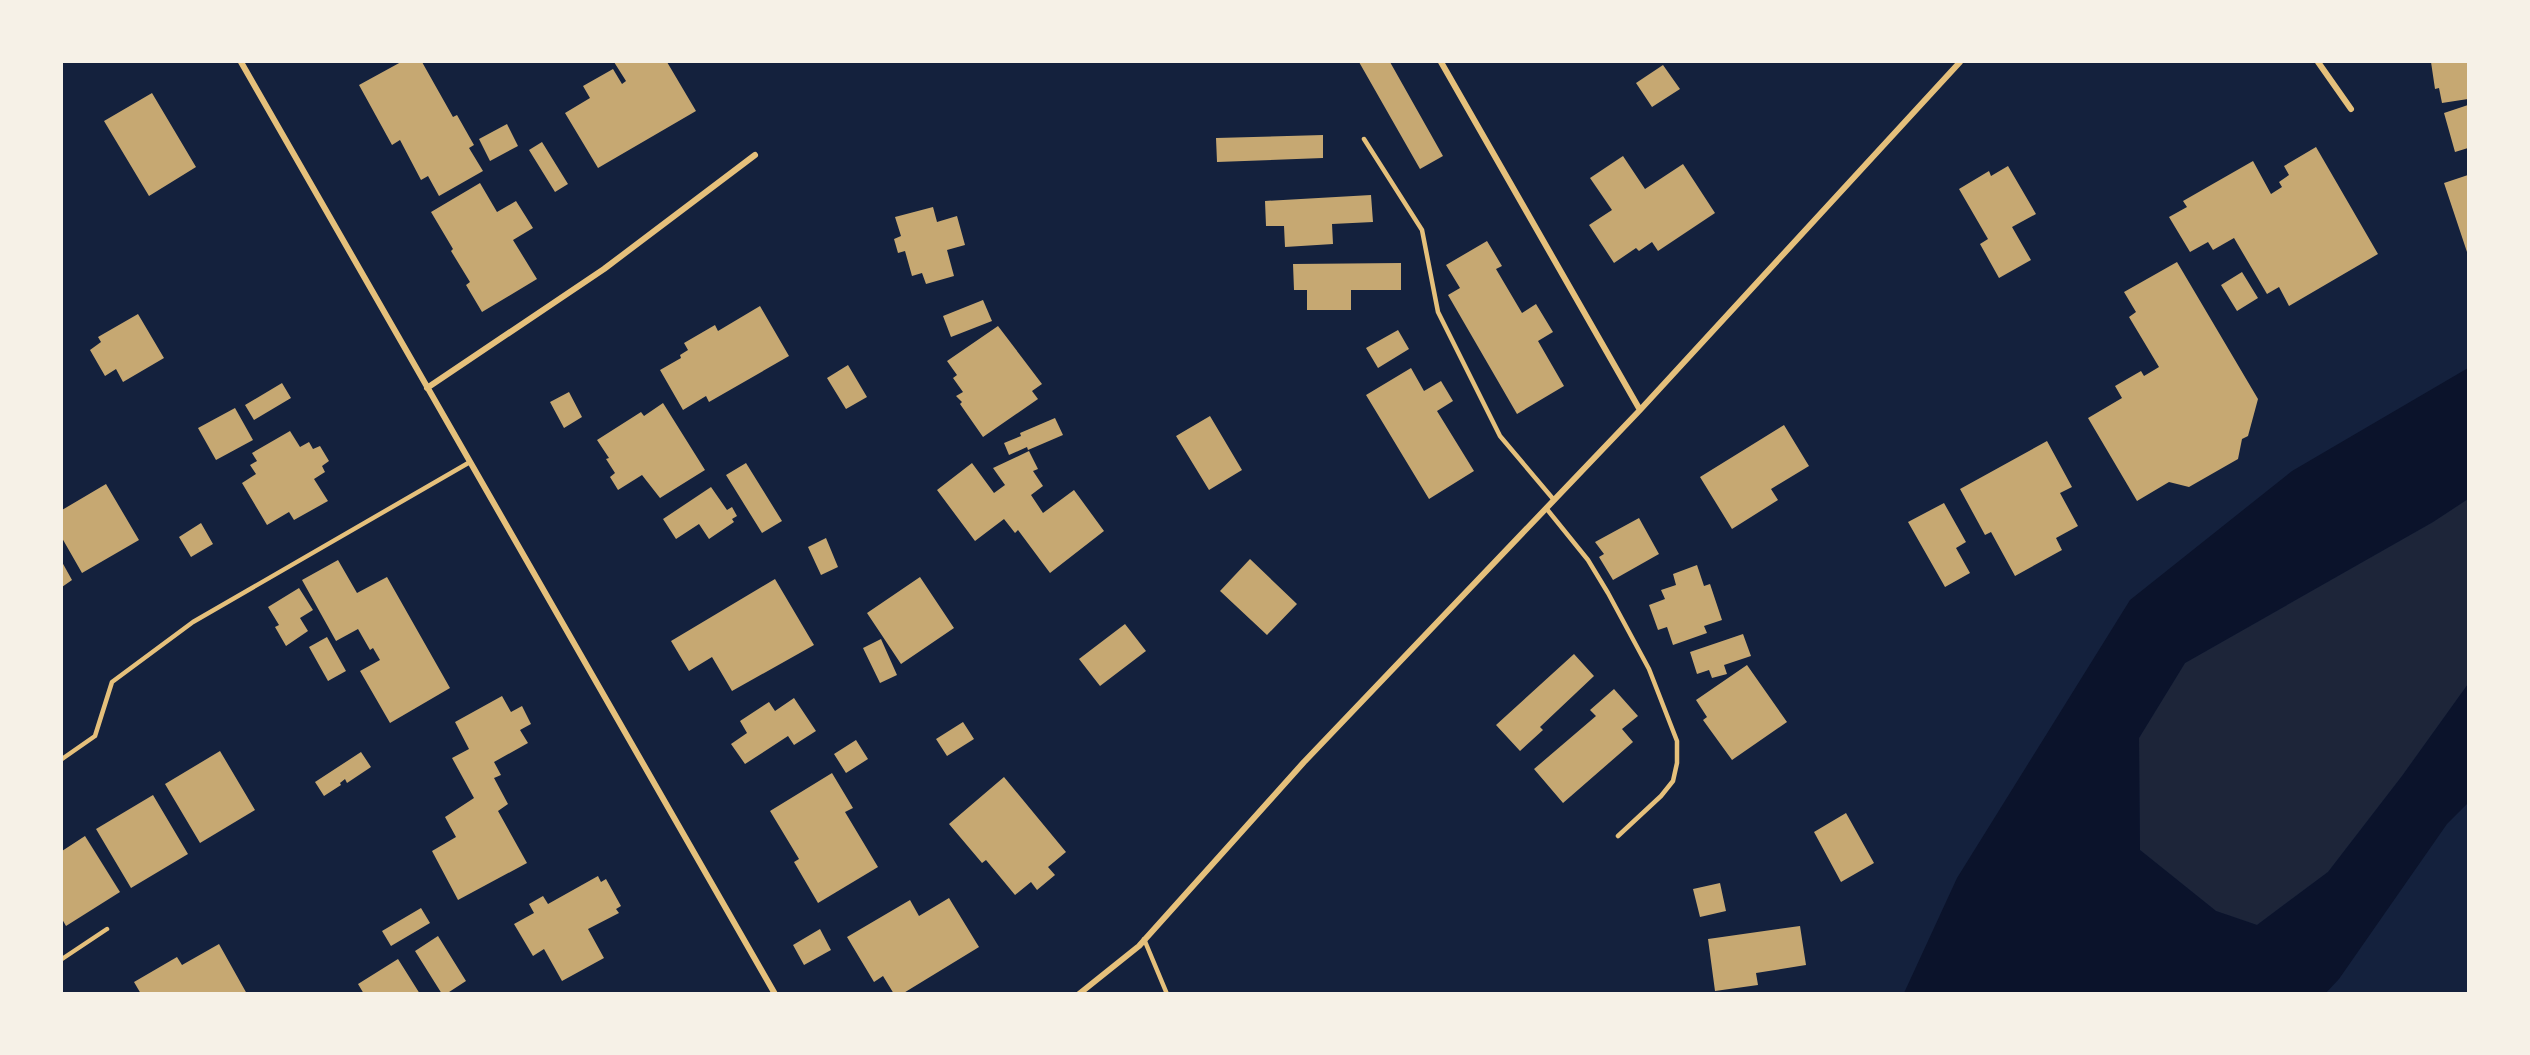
<svg xmlns="http://www.w3.org/2000/svg" width="2530" height="1055" viewBox="0 0 2530 1055" font-family="Spectral,serif">
<style>
.green{fill:#1d2539}
.water{fill:#0b132b}
.building{fill:#c6a872}
.lines{fill:none;stroke-linecap:round;stroke-linejoin:round}
.service{stroke:#e5c07b;stroke-width:4.5}
.minor{stroke:#e5c07b;stroke-width:6}
</style>
<rect width="100%" height="100%" fill="#14213d"/>
<path class="green" d="M2468,499v185l-66,92 -74,96 -71,53 -41,-14 -76,-61 -1,-112 46,-75 248,-141z"/>
<path class="water" d="M2468,368v131l-35,23 -248,141 -46,75 1,112 76,61 41,14 71,-53 74,-96 66,-92v119l-21,21 -108,155 -14,15 -421,-1 53,-115 173,-278 162,-129z"/>
<path class="building" d="M401,62h21l31,55 4,-2 17,30 -5,3 14,23 -44,25 -11,-20 -7,4 -21,-40 -8,5 -33,-60z
M614,62h53l29,49 -98,57 -33,-55 25,-15 -7,-12 30,-17 9,15 4,-3z
M1359,62h31l53,94 -23,13z
M2431,62h37v37l-26,4 -3,-15 -4,1z
M1663,65l17,24 -28,18 -16,-24z
M152,93l44,74 -47,29 -45,-75z
M2468,105v43l-13,4 -11,-39z
M507,124l11,22 -28,15 -11,-22z
M1323,135v23l-106,4 -1,-24z
M542,142l26,42 -13,8 -26,-42z
M2316,147l62,107 -89,52 -10,-19 -12,7 -33,-56 -21,12 -5,-8 -18,10 -21,-35 18,-10 -4,-6 70,-40 18,33 11,-7 -3,-5 10,-7 -5,-9z
M1623,156l22,33 38,-25 32,49 -57,38 -6,-9 -13,9 -3,-3 -22,15 -25,-38 23,-15 -22,-32z
M2008,166l28,48 -24,13 19,33 -32,18 -19,-34 8,-5 -29,-50 30,-18 2,5z
M2468,175v80l-24,-72z
M480,183l17,29 19,-11 17,27 -20,12 24,39 -55,33 -16,-27 4,-3 -19,-31 2,-2 -22,-37z
M1371,195l2,27 -41,2 1,20 -48,3 -1,-21h-18l-1,-25z
M933,207l4,15 20,-6 8,29 -18,5 7,26 -28,8 -4,-11 -10,3 -7,-25 -7,2 -4,-14 7,-3 -6,-19z
M1487,241l15,25 -6,3 26,44 14,-9 17,28 -15,9 26,45 -47,28 -69,-119 12,-7 -14,-23z
M2177,262l81,137 -10,37 -6,3 -4,20 -49,28 -20,-5 -32,19 -49,-83 34,-20 -7,-12 26,-15 3,5 15,-9 -30,-50 7,-5 -12,-20z
M1401,263v27h-50v20h-44v-20h-13l-1,-26z
M2242,272l16,26 -21,13 -16,-26z
M983,300l9,21 -41,16 -8,-21z
M760,306l29,50 -80,46 -3,-6 -23,14 -23,-40 21,-12 -1,-3 8,-5 -4,-7 31,-18 3,6z
M138,314l26,44 -41,24 -7,-13 -11,7 -15,-26 11,-8 -3,-5z
M998,326l44,58 -10,7 6,8 -55,38 -23,-33 2,-2 -6,-6 7,-4 -10,-14 4,-3 -10,-14z
M1398,330l11,19 -31,19 -12,-20z
M848,365l19,32 -21,12 -19,-31z
M1411,368l13,23 17,-10 12,20 -16,10 37,60 -45,28 -63,-104z
M282,383l9,15 -37,22 -9,-15z
M569,392l13,25 -18,11 -14,-26z
M663,403l42,67 -45,28 -18,-23 -24,15 -8,-13 5,-4 -9,-14 3,-1 -12,-18 44,-28 3,4z
M235,408l18,32 -37,20 -18,-32z
M1210,416l32,54 -33,20 -33,-54z
M1055,418l8,17 -35,15 -1,-3 -18,8 -5,-12 17,-7 -1,-3z
M1784,425l25,41 -38,23 7,11 -46,29 -32,-52z
M290,431l10,16 9,-5 4,7 7,-3 9,15 -7,5 3,6 -11,7 14,22 -34,19 -5,-8 -22,13 -25,-42 14,-9 -6,-9 7,-4 -5,-8z
M2047,441l25,46 -12,6 18,33 -22,12 6,12 -47,26 -24,-44 -6,3 -25,-46z
M1029,451l9,18 -5,2 10,15 -12,9 12,18 31,-23 30,41 -54,42 -32,-43 -3,3 -11,-14 -29,22 -38,-51 35,-27 22,30 11,-8 -12,-17z
M746,463l36,58 -20,12 -36,-58z
M106,484l33,56 -57,33 -20,-35v-28z
M711,487l16,23 5,-3 5,9 -5,3 2,3 -25,17 -10,-15 -23,15 -13,-20z
M1944,503l22,39 -10,6 14,25 -25,14 -37,-65z
M1639,518l20,36 -46,26 -14,-23 5,-3 -9,-12z
M201,523l12,21 -22,13 -12,-20z
M826,538l12,29 -17,8 -13,-28z
M1250,559l47,45 -30,31 -47,-44z
M338,560l19,33 30,-16 63,111 -60,35 -30,-52 20,-11 -7,-12 -3,2 -12,-21 -22,12 -34,-61z
M62,562l10,18 -10,7z
M1697,565l7,21 6,-2 12,36 -18,6 3,7 -34,12 -6,-18 -9,3 -9,-25 16,-6 -4,-9 15,-5 -3,-11z
M920,577l34,51 -53,36 -34,-51z
M775,579l39,66 -82,46 -20,-34 -23,14 -18,-30z
M299,588l14,22 -13,8 8,13 -22,15 -11,-19 4,-2 -11,-18z
M1125,624l21,27 -46,35 -21,-27z
M1743,634l8,22 -27,9 3,9 -15,4 -3,-8 -12,4 -7,-22z
M327,637l19,34 -18,10 -19,-34z
M881,639l16,36 -17,8 -17,-35z
M1574,654l20,22 -54,51 3,3 -23,21 -24,-26z
M1747,665l40,57 -55,38 -29,-40 4,-3 -11,-17z
M1614,689l24,27 -16,13 11,13 -70,61 -29,-34 62,-53 -6,-6z
M502,696l9,16 11,-6 9,18 -11,6 8,13 -34,19 7,13 -7,3 14,26 -10,7 29,52 -69,37 -26,-49 24,-14 -11,-20 29,-19 -22,-40 17,-9 -14,-27z
M794,698l22,33 -22,14 -6,-9 -43,28 -14,-20 16,-11 -7,-12 29,-19 6,9z
M963,722l11,17 -27,17 -11,-17z
M856,740l12,19 -22,14 -12,-19z
M220,751l35,59 -55,33 -35,-59z
M361,752l10,15 -24,16 -2,-4 -5,4 1,2 -17,11 -9,-14z
M832,773l21,35 -8,4 33,55 -60,36 -24,-41 5,-3 -29,-48z
M1004,777l62,75 -18,15 7,8 -18,15 -6,-8 -16,13 -29,-35 -4,3 -33,-39z
M153,795l35,59 -57,34 -35,-59z
M1846,813l28,50 -33,19 -27,-50z
M85,836l35,56 -54,34 -4,-7v-68z
M598,876l3,6 5,-3 15,27 -5,3 3,4 -31,16 16,29 -42,23 -18,-32 -11,7 -19,-32 20,-11 -5,-9 14,-8 5,8z
M1720,883l6,28 -26,6 -7,-28z
M949,898l30,49 -77,47h-8l-11,-18 -9,6 -27,-45 63,-37 9,16z
M421,908l9,15 -39,23 -9,-15z
M1800,926l6,39 -50,8 2,12 -43,6 -7,-52z
M820,929l11,21 -27,15 -11,-20z
M438,936l28,45 -20,13h-4l-27,-43z
M219,944l28,50h-106l-7,-12 43,-25 5,8z
M398,959l22,35h-56l-6,-10z"/>
<g class="lines">
<path class="service" d="M1364,139l58,91 16,82 62,124 54,64
M1546,508l42,52 20,33 41,76 28,72v22l-4,18 -12,15 -43,40
M62,759l33,-23 17,-54 81,-60 277,-160
M1144,939l23,55
M62,959l45,-30"/>
<path class="minor" d="M241,62l534,932
M1441,62l199,348
M2318,62l33,47
M427,388l177,-119 151,-114
M1079,994l60,-48 165,-184 336,-352 320,-348"/>
</g>
<rect width="2530" height="1055" fill="none" stroke="#f6f1e7" stroke-width="126"/>
</svg>
